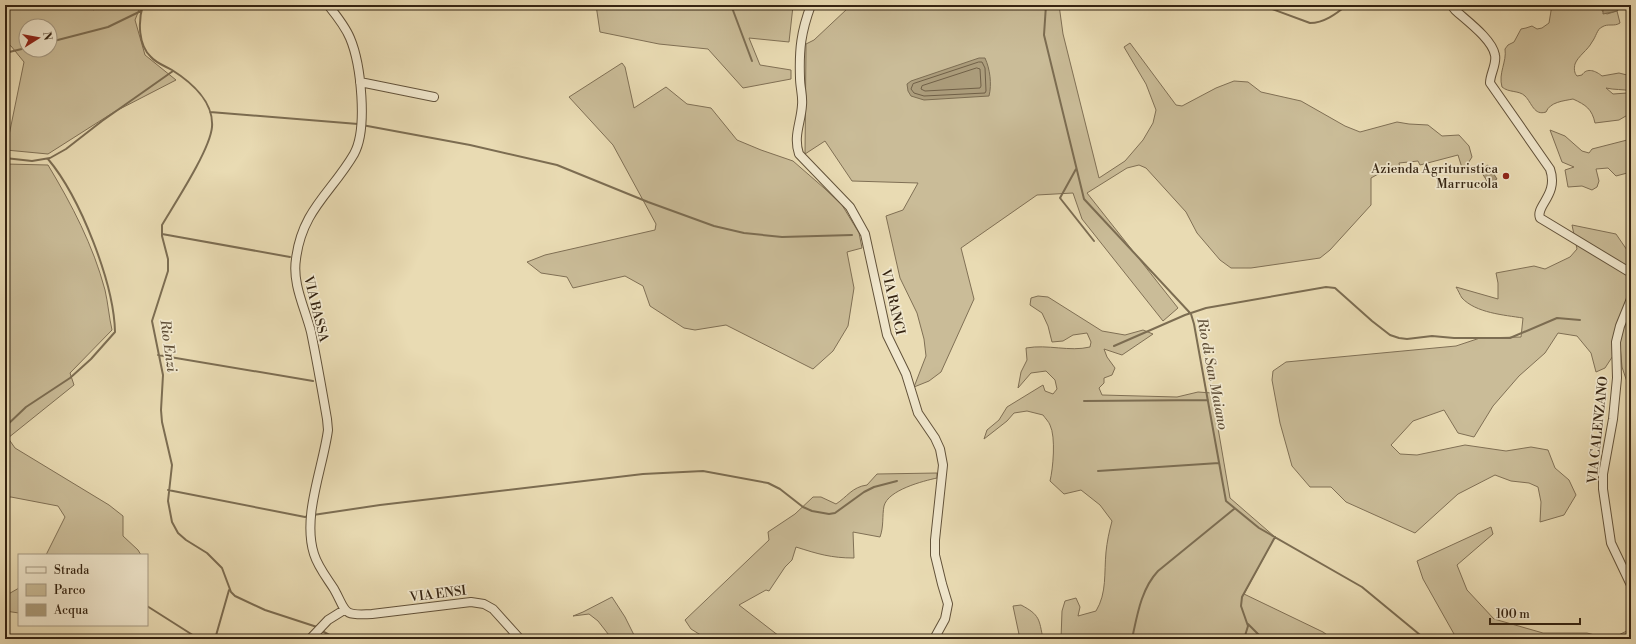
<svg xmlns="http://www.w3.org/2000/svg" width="1636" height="644" viewBox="0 0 1636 644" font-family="'Libre Bodoni',serif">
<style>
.green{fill:#cabc98;stroke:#807055;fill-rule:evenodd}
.water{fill:#ac9d7c;stroke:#7c6d52}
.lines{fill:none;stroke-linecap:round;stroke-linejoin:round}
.shore{stroke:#706047;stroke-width:1}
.stream{stroke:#7c6d52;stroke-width:2}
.minor-casing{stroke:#62523a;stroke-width:10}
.minor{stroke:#f1e8ce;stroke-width:8}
.poi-dot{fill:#8f2418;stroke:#f1e8ce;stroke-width:1.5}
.labels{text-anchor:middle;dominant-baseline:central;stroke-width:3.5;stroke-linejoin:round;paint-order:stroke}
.poi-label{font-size:13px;fill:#352412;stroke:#f1e8ce;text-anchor:end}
.street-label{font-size:13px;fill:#352412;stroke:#f1e8ce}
.water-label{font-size:14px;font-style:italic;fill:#5f4e37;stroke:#f1e8ce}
</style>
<rect width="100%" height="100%" fill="#e9dbb3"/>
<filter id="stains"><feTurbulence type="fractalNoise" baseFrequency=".005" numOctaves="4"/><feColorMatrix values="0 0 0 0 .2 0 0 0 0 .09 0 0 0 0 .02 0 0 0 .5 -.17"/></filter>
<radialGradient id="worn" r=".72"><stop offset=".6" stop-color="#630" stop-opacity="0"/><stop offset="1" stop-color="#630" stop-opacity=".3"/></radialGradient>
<path class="green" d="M5,5h78l11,5 2,-5h45l-6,15 10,35 31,25 -62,32 -66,42 -42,-4 18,-88 -13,-16 -6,-3zM26,26h24v24h-24z
M596,5h196l1,1 -4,36 -40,-4 11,27 31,5v9l-48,9 -35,-39 -49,-5 -59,-12z
M850,5l116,1 1,-1h92l4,29 36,144 26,-17 18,-21 10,-17 3,-13 -10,-26 -22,-37 6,-4 46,62 6,1 34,-18 18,-7 14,1 13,10 40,9 44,25 15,6 37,-10 12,2 19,1 14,11 17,-1 10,11 3,11 -9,14 -5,-16 -38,10 -2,-4 -19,2 1,5 -20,5 -9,5v27l-41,45 -10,8 -69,10h-20l-11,-8 -23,-27 -11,-21 -40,-44 -7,-3 -12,3 -40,25 91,115 -15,13 -81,-102 -9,-26 -36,2 -76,53 13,51 -33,73 -12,9 -15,6 12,-31 -2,-17 -7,-26 -17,-35 -14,-62 17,-6 15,-27 -66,-2 -27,-40 -20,13 1,-110 8,-4 33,-31z
M1552,5h51l-1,6 5,3 10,-3 3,12c-6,4 -12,0 -18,4 -5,2 -6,10 -10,15 -4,8 -14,14 -17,22 -1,4 -1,9 2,12l5,-1c5,-8 14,-4 20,1l17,-3 12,3v15c-8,-2 -17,-1 -25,-3l7,6 14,-1 4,2v18l-12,7 -24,3c-3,-14 -9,-18 -22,-24 -10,2 -23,3 -27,13 -12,4 -14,-9 -21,-16 -6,-6 -16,-3 -23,-9 -4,-14 5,-25 3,-38l3,-4 6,-3 7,-13 5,-1 6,-2 5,3 5,-1 7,-5z
M622,63l3,4 9,41 32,-21 21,17 24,4 26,32 24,10 32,11 31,27 18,17 17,28 3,15 -15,4 7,36 -6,38 -15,25 -20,18 -87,-44 -31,5 -11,-2 -34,-22 -7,-20 -18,-10 -52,12 -6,-11 -26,-4 -14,-11 18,-7 110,-25 1,-6 -43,-79 -44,-48z
M1550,130l15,6 17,15 7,2 3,-4 39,-10v33l-15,4 -8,-8 -12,1 3,12 -2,6 -5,3 -10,-4 -14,1 -3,-17 9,-3 -12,-5z
M5,164l43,1c24,40 45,80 57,125 3,13 4,27 7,40l-42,43 4,12 -66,53 7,10 94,57 14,11v20l15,14 3,5h-95l19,-38 -7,-11 -47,-9h-6z
M1572,225l44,9 11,16 4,-1v145l-9,-27 -2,-22 -15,23 -9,4 -5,-19 -14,-17 -19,-3 -13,20 -26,23 -26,30 -19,31 -16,-4 -14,-23 -31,11 -22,24 9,9 17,1 48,-10 41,6 25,-4 17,3 7,18 14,12 7,15 -12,20 -24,7 1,-20 -3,-15 -9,-4 -18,-2 -16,-6 -37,19 -43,39 -69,-31 -15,-15h-21l-18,-21 -12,-43 -8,-43 1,-9 13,-9 170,-16 24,-8 41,-1 2,-19c-19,-3 -47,-5 -61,-20 -2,-3 -4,-8 -6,-11l42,12v-16l-2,-10 38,-7 11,3 25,-12 7,-8z
M1038,296l10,1 54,34 23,4 18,-5 10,4 -31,21 -18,-6 3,8 8,11 -3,7 -8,3v5l-5,5 3,7 75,2 21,-5 14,1 18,105 45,39 -31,57 79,38 10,7h-272l1,-28 3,-10 11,-3 4,9 -2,9 18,-5c11,-18 8,-38 10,-59 1,-10 3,-20 6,-31l-12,-16 -19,-15 -17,4 -14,-13c3,-12 6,-44 0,-56 -1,-3 -5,-7 -7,-10l-16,-4 -13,2 -7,8 -23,18 3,-9 12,-10 8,-13 36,-22 2,6 8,3 4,-5 -2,-9 -9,-9 -15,2 -13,15 3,-16 6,-12 -1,-12c22,-4 43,4 64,-1l1,-5 -4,-9 -14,2 -10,6 -11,1 -4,-16 -6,-13 -12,-8 1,-7z
M937,473v5c-14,3 -49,12 -53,28 -2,10 0,20 -4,31l-27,-5 1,26c-23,0 -36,-4 -58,-11l-4,13 -7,7 -16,24 -3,-1 -27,15 40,31v3h-72l-16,-10 -6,-9 84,-80 -1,-8 27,-18 18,-17h8l15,7c11,-7 16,-17 31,-19l10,-11z
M1491,527l2,7 -36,31 10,25 27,29 49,14h44l23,6 19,-9 2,-2v11h-184l7,-5 -31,-55 -6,-18z
M19,588v25l-14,-2v-15z
M612,597l13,20 11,22h-24l-14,-18 -9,-7 -16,2 10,-4z
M1021,605c19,10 18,14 22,34h-23l-7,-33z"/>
<path class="water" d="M1603,5h21l-7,6 -14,3z
M979,58h6c5,11 7,26 4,38l-65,4 -13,-4 -3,-5 -1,-7 4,-3z
M1488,165l9,14 -8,5 -9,-14z"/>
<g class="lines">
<path class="shore" d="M979,62h3l3,6 1,23 -1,2 -61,3 -10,-3 -3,-4 2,-5z
M977,68l3,1 1,17 -1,2 -55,3 -4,-2 1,-3z"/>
<path class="stream" d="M143,5c-5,16 -5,40 8,52 5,6 14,9 21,13 19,12 42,32 40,57 -2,23 -37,76 -50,98v11l6,23v12l-16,50 11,54 -2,35 1,12 10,43 -4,36 4,21 6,11 8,7 21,13 15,15 9,24 4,4 30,14 52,17
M731,5l21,56
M1046,5l-2,30 40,164 107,115 3,10 32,177 33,27 103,59 63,52
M1261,5l49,18c14,0 26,-9 37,-18
M50,42l58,-15 33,-16
M5,53l21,-5
M210,112l148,12
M362,125l108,20 87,20 91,37 66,24 30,7 38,4 70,-2
M5,158l27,3 18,-3 16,-9 36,-28 71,-50
M1076,169l-16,29 34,43
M162,234l128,23
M1114,346l71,-31 21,-7 120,-21 9,1 37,33 18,14 9,3 8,1 25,-3 22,2h56l47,-20 23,2
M158,355l155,26
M1084,401l124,-1
M5,427l21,-20 44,-29 21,-19 24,-27c-1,-49 -35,-135 -67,-173
M1098,471l121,-8
M168,490l137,27 3,-1
M313,515l67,-10 263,-31 60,-3 65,12 12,6 23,18 9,4 17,3 6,-1 29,-21 10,-5 23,-6
M147,606l52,33
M1248,624l15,15
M322,631l15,8
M215,639l14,-49
M1132,639c5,-23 9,-50 26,-68l76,-62
M1244,639l4,-13 -7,-20 1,-9 33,-60"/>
<g class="minor-casing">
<path id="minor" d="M328,5c8,10 17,21 22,33 11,26 18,91 4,116 -22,38 -52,56 -58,105 -4,25 9,49 15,73 6,29 11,58 16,87l1,11c-5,38 -26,86 -14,124 4,13 13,24 20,35 13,23 7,27 38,25l99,-12 13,2 9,5 27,30
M811,5c-10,27 -12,44 -11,73 0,9 3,18 2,27 -1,18 -9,31 -3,49l51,53 15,27 22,101 19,39 12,39 17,25 5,11 3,16 -8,75v15l7,29 6,20 -3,15 -11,20
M1451,5l4,5c12,11 37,29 40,45 2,9 -5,19 -5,28l60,86c9,26 -15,37 -10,49l91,55
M360,82l74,15
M1631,299l-11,27 -4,16 1,36 -4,41 -10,55v15l8,54 20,42
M310,639l18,-19 16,-10"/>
</g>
<use href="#minor" class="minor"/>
</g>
<circle class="poi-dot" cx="1506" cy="176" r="4"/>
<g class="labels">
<g class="poi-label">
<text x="1498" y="169">Azienda Agrituristica<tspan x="1498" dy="15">Marrucola</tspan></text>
</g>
<g class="street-label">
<text transform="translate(893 302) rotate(77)">VIA RANCI</text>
<text transform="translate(316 309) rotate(76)">VIA BASSA</text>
<text transform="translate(1598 430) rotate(-84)">VIA CALENZANO</text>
<text transform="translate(438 594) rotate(-7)">VIA ENSI</text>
</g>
<g class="water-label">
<text transform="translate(168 346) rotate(82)">Rio Enzi</text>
<text transform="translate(1212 374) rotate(79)">Rio di San Maiano</text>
</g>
</g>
<rect width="1636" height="644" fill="none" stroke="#e9dbb3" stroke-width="20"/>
<rect x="6" y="6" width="1624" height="632" fill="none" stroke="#352412" stroke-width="2"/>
<rect x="10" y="10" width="1616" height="624" fill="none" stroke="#352412"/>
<rect x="18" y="554" width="130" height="72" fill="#f1e8ce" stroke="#a69a83"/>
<rect x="26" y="567" width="20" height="6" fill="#f1e8ce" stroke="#a69a83"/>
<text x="54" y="574" font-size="12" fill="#352412">Strada</text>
<rect x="26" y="584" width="20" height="12" fill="#cabc98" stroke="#a69a83"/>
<text x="54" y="594" font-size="12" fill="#352412">Parco</text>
<rect x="26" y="604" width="20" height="12" fill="#ac9d7c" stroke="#a69a83"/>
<text x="54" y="614" font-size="12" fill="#352412">Acqua</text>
<g transform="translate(38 38) rotate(79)"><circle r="19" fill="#f1e8ce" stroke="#a69a83"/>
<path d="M0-3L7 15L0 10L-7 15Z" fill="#8f2418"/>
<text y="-6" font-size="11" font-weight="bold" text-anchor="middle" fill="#352412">N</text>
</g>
<path d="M1490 618v6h90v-6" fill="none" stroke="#352412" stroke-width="2"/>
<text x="1496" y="618" font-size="12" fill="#352412" stroke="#f1e8ce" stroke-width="3" paint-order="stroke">100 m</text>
<rect width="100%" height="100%" filter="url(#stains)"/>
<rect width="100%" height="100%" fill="url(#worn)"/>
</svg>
